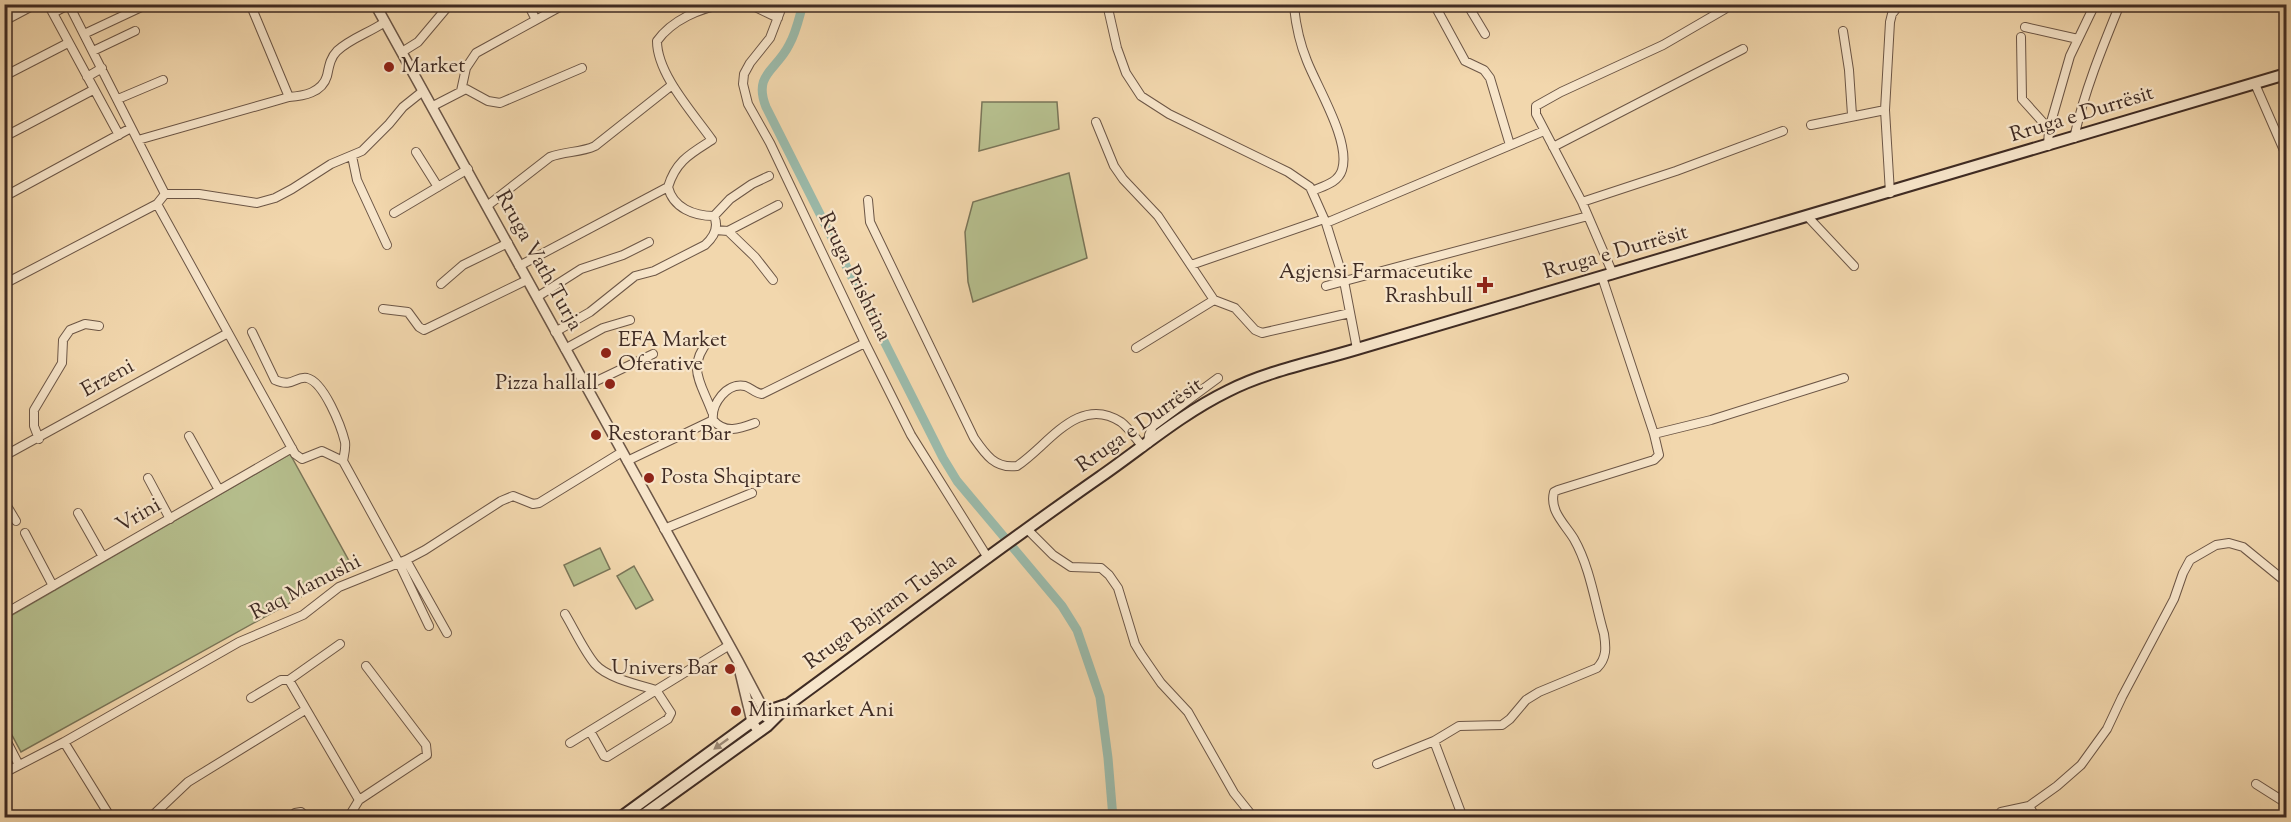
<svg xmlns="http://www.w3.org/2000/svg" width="2291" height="822" viewBox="0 0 2291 822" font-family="'Sorts Mill Goudy',serif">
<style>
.green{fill:#b6bf8e;stroke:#7a7558;stroke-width:1.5}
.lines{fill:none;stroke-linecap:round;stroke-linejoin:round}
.canal{stroke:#9bbaaa;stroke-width:9}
.minor-casing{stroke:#6c5646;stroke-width:10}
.tertiary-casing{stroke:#6c5646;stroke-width:12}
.secondary-casing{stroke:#3f2b23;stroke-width:14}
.minor{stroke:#f7e5ca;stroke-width:8}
.tertiary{stroke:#f7e5ca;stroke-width:9}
.secondary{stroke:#f7e5ca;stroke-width:10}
.oneway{fill:#9b8876}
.poi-dot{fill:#8f2418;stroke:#f7e5ca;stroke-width:2}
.labels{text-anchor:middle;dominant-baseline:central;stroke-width:4.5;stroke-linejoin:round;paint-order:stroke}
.poi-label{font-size:21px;fill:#3f2b23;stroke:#f7e5ca;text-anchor:start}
.street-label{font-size:21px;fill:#3f2b23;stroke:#f7e5ca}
</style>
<rect width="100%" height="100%" fill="#f2d7ad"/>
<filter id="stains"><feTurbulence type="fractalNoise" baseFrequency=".00333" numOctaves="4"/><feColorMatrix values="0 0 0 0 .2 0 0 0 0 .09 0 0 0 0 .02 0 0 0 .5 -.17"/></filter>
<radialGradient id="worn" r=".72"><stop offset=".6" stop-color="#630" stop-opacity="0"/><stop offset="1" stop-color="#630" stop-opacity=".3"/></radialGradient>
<path class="green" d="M982,102h75l2,27 -80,22z
M1069,173l18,85 -114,44 -5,-20 -3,-50 8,-30z
M290,454l63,114 -332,184 -16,-30v-103z
M600,548l10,21 -36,17 -10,-21z
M634,566l19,34 -17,9 -19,-33z"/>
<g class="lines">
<path class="canal" d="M803,4c-4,14 -7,29 -14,41 -13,26 -36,29 -23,62l177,351 14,23 105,125 15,24 23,67 8,61 5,60"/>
<g class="minor-casing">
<path id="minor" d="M48,4l71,131
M528,4l8,16
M589,4l11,2 8,-2
M749,4l29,14
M783,4l-13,34 -20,25 -6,11 -1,10 5,20 22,39 95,200 46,92 77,123
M1107,4l10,44 9,25 15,23 28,18 119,58 22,15 16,36 18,58 13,68
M1291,4l3,3c2,19 6,37 13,54 11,28 44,81 35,109 -4,13 -19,16 -30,21
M1434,4l31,57 19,9 6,8 20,67
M1467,4l18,30
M1498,4l1,1
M69,5l96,189
M251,6l38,91
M379,11l11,-7
M53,13l17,-9
M4,21l32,-17
M2025,27l53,12
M1843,31l6,39 3,45
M84,34l64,-30
M2021,37l1,62 27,30
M93,51l42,-20
M402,52l16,-10 32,-38
M4,76l64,-33
M87,77l15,-9
M2255,84l31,71
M461,91l5,-23 10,-15 89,-49
M118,99l45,-19
M433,106l33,-17 22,12 12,2 82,-35
M1096,122l18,44 9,13 35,37 56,84 21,8 20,22 7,3 88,-20
M1811,125l74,-15
M4,137l89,-47
M2074,138c10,-46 28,-90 46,-134
M138,140l151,-43c14,-1 33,-4 38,-21 2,-9 3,-18 10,-25 14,-13 32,-18 48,-29
M2048,146l1,-17 21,-73 25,-52
M1553,147l190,-98
M416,152l22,35
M352,156l5,24 30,65
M668,187c8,-26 22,-33 44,-47 -19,-27 -55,-66 -55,-99 15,-21 43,-33 68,-37
M668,187c5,21 26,29 46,29l16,-17 22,-15 17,-8
M1890,193l-5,-83 5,-88 2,-8 8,-10
M4,197l127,-69
M868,200l2,22 104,216c11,16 21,31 43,28 31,-20 61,-72 104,-44 8,6 15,17 22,25
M1582,202l94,-31 107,-40
M157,204l138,250 7,5 20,-8 21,10
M487,206l63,-49c15,-6 30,-4 45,-11l77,-61
M394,213l74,-44
M1808,217l46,49
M1326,223l218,-92
M716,230l12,1 50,-26
M728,231l27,26 18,23
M1191,265l133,-46
M519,266l149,-79
M1613,274l-31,-72 -46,-88v-8l25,-14 102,-47 62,-36
M4,284l153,-80 8,-10h34l58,9 18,-5 17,-9 39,-25 31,-13 27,-27 14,-17 20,-16
M441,284l22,-19 45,-22
M1326,286l262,-70
M537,297l44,-28 42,-14 26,-13
M383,309l25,3 11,15 5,3 103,-50
M252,332l23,48c18,8 20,-4 32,-2 17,4 34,48 38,64 1,6 -1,13 -2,19l56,102 30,63
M555,332l35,-20 45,-36 19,-5 51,-26c9,-8 14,-18 9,-29
M709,340c-23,28 -8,42 3,72
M1136,348l78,-48
M565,349l38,-21 27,-8
M586,386l67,-32
M755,423c-16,6 -30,11 -42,-3 -2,-16 14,-38 32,-34 6,2 10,7 17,8l103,-51
M1654,434l57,-14 133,-42
M189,436l30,54
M39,439l-5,-13v-16l28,-47 1,-23 7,-10 15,-6 14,2
M1148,443l1,-8 4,-9 65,-48
M4,456l224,-123
M627,461l86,-41
M148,478l22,41
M4,501l12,20
M78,513l25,44
M664,529l88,-36
M1027,529l26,26 18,12 30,1 8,7 9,13 17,56 6,10 20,29 27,29 46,81 20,25
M25,533l28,53
M406,560l41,73
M4,614l288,-166
M565,614c9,15 19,37 30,50 12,14 44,21 61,26l15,23 -3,6 -61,38 -3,-1 -14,-25
M289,680l70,120
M251,698l30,-18h8l51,-36
M4,736l15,29
M1434,741l29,77
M64,742l47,76
M570,743l158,-97
M1377,764l57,-23 25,-15 43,-1 8,-6 16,-19 13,-8 58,-24c10,-10 9,-21 7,-34 -9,-31 -14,-67 -30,-95 -9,-15 -25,-28 -20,-47l4,-2 96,-30 5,-5 -5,-21 -52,-157
M4,773l60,-31 175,-100 64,-27 36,-28 67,-27 19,-10 76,-49 12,-5 20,8 6,-1 83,-51
M2256,784l30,19
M2029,806l7,12
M2001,812l28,-6 28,-20 24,-21 26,-36 15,-32 52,-98 9,-26 7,-13 26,-15 13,-2 14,4 43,35
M2140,815l3,3
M150,818l38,-36 117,-72
M290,818l5,-5 6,-1 7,6
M348,818l11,-18 68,-45 -1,-10 -60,-79"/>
</g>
<g class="tertiary-casing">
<path id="tertiary" d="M375,4l363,657 27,51 1,5
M740,672l12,50 7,10"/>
</g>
<g class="secondary-casing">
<path id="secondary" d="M620,818l145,-106 21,-7
M639,818l128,-92 22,-22c104,-76 206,-154 311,-227 42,-29 81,-63 128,-86 39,-20 86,-29 129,-42l929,-275"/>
</g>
<use href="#minor" class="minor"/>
<use href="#tertiary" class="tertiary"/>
<use href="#secondary" class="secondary"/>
</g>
<defs><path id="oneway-solid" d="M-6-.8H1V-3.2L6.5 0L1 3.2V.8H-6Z" transform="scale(1.5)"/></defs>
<use class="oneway" href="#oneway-solid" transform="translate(721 744) rotate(144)"/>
<g class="poi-dot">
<circle cx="389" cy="67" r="6"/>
<path d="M1482 276h6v6h6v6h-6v6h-6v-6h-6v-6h6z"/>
<circle cx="606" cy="353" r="6"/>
<circle cx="610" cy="384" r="6"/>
<circle cx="596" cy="435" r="6"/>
<circle cx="649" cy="478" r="6"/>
<circle cx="730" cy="669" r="6"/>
<circle cx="736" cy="711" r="6"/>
</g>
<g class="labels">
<g class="poi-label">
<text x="401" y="67">Market</text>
<text x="1473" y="273" text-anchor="end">Agjensi Farmaceutike<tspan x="1473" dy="24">Rrashbull</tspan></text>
<text x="618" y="341">EFA Market<tspan x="618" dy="24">Oferative</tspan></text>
<text x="598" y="384" text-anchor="end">Pizza hallall</text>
<text x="608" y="435">Restorant Bar</text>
<text x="661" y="478">Posta Shqiptare</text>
<text x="718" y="669" text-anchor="end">Univers Bar</text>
<text x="748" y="711">Minimarket Ani</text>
</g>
<g class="street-label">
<text transform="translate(2082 115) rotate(-17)">Rruga e Durrësit</text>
<text transform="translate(1616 253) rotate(-16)">Rruga e Durrësit</text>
<text transform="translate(538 261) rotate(61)">Rruga Vath Turja</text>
<text transform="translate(854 277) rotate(64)">Rruga Prishtina</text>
<text transform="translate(108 379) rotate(-29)">Erzeni</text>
<text transform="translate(1140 426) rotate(-35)">Rruga e Durrësit</text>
<text transform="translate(139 516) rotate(-30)">Vrini</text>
<text transform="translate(306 588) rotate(-27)">Raq Manushi</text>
<text transform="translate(881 612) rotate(-36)">Rruga Bajram Tusha</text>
</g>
</g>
<rect width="2291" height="822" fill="none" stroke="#f2d7ad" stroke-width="24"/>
<rect x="6" y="6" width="2279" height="810" fill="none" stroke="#3f2b23" stroke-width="3"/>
<rect x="12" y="12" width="2267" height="798" fill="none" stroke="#3f2b23" stroke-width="1.5"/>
<rect width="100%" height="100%" filter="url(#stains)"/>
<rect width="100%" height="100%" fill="url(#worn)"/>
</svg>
